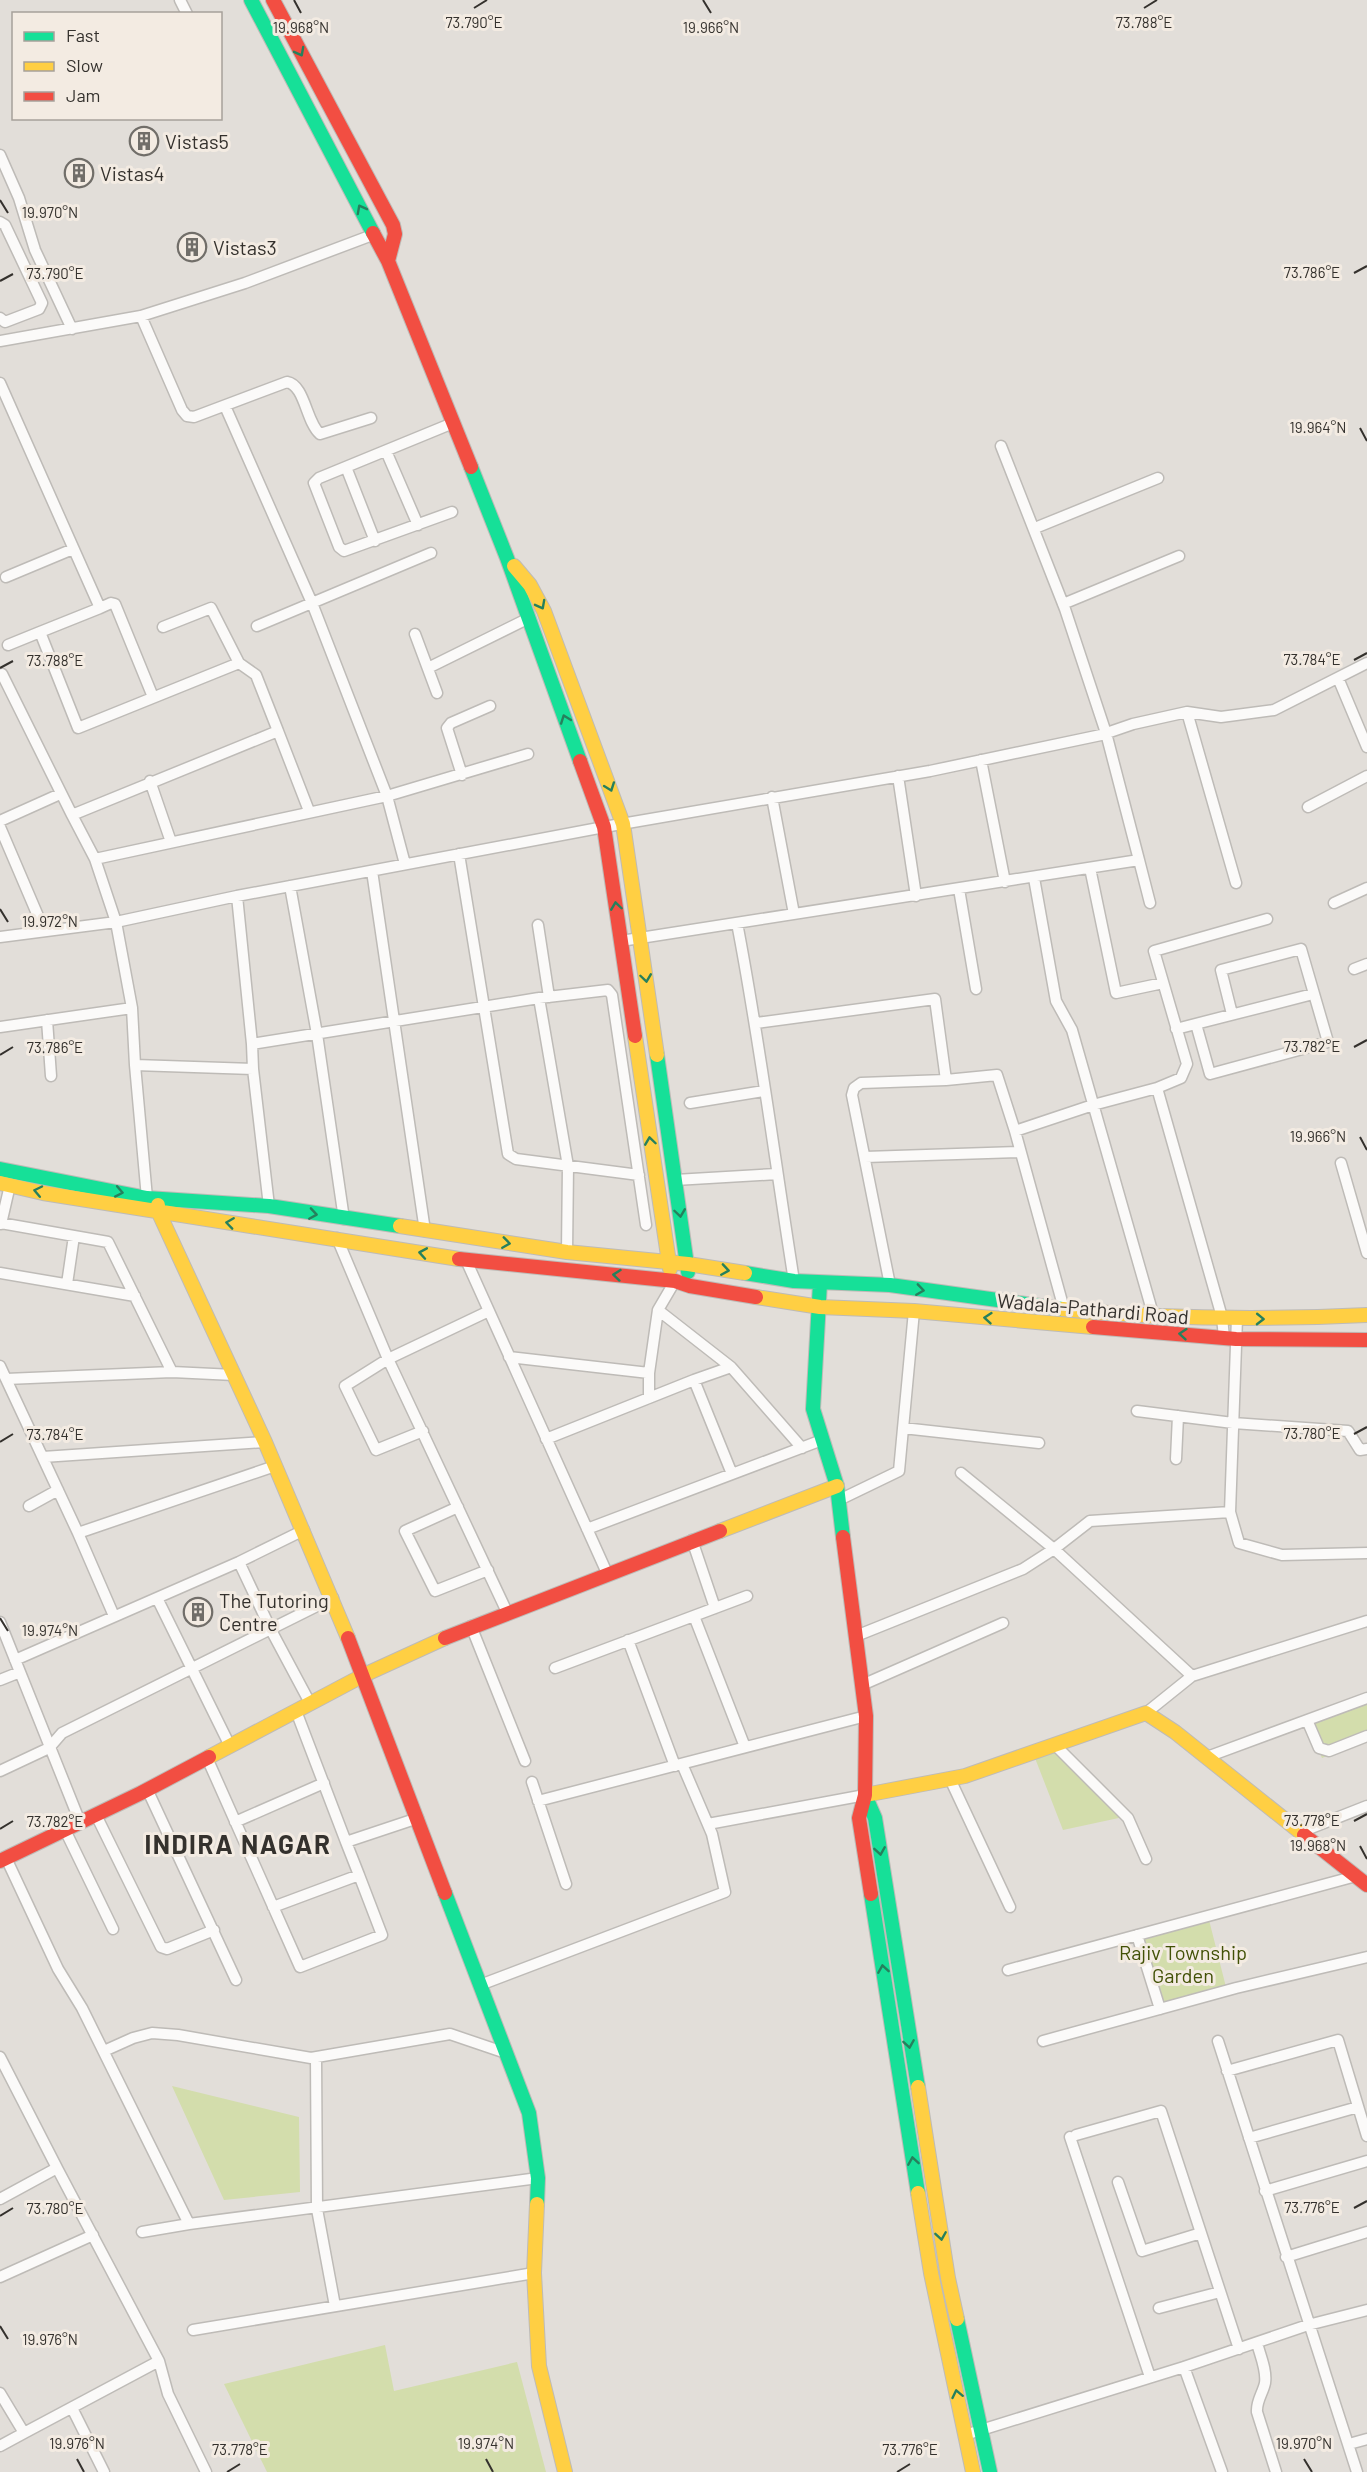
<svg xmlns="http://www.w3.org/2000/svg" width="1367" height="2472" viewBox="0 0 1367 2472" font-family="Barlow,sans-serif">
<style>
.green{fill:#d3ddac}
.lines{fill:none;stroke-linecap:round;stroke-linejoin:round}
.street-casing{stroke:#bebbb7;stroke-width:13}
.fast-casing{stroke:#bebbb7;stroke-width:16}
.slow-casing{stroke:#bebbb7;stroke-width:16}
.jam-casing{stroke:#bebbb7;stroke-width:16}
.street{stroke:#fbfaf9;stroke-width:10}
.fast{stroke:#16e098;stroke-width:14}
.slow{stroke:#ffcf43;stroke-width:14}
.jam{stroke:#f24e42;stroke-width:14}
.oneway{stroke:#26805d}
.ticks{fill:none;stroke:#34312d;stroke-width:2}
.labels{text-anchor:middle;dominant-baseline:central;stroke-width:6;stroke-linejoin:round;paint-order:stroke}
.poi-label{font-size:20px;fill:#34312d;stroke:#f3ebe2;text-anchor:start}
.street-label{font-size:20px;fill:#34312d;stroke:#f3ebe2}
.park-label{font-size:20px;fill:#425106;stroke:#f3ebe2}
.district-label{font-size:26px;font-weight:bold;letter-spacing:1.5px;fill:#34312d;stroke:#f3ebe2}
.ticks-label{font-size:15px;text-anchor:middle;fill:#34312d;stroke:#f3ebe2;stroke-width:6;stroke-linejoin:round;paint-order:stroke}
</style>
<rect width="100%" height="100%" fill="#e2ded9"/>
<path class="green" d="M1367,1704v35l-45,19 -14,-33z
M1055,1745l73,71 -65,14 -30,-77z
M1208,1916l19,75 -67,18 -23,-74z
M172,2086l127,31 1,75 -76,8z
M385,2345l9,46 123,-29 29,110h-279l-43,-88z"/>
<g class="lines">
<g class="street-casing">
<path id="street" d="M180,0l7,14
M0,155l19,43 16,52 37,79
M0,222l5,3 37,78 -3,6 -34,13 -5,-4
M141,316l41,94 5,6 7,1 93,-35c18,3 19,40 33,52l51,-16
M0,341l141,-25 104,-33 130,-49
M0,383l100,225 -60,24 38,96 161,-65 17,12 22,56
M225,406l87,197 75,193 141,-42
M386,451l32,74
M346,467l29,74
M452,512l-108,39 -5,-4 -25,-64 5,-5 134,-55
M1035,528l123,-50
M6,577l67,-28
M1063,604l116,-48
M100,608l11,-5 4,1 38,93
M257,626l174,-73
M163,627l48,-19 28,55
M415,634l22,59
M8,645l32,-13
M428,668l101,-50
M0,675l2,-1 70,141
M1338,678l29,69
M1187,712l49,171
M981,760l24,122
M462,775l-15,-47 4,-5 39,-17
M898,776l18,120
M150,781l21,61
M772,797l22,117
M1308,807l59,-31
M0,821l60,-27
M0,827l44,103
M459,854l49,300 8,5 123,16
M95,859l-23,-44 206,-84 31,80
M1139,860l11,43
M405,864l-18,-68 -292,63 21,63 121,-26 367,-69 326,-56 171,-36 32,-11 54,-12 34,5 53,-7 93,-47
M1090,868l26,125 47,-10
M372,871l53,360
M1034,878l22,123 16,29 81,284
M290,886l27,148 27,185
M959,889l17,100
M1334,903l33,-15
M737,923c23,119 38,239 57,358
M538,925l11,72
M0,937l116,-15 16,86
M621,941l518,-81 -33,-127 -41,-124 -64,-163
M1354,969l13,-5
M539,998l29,168 -1,86
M47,1020l4,56
M756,1023l179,-24 11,81 51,-5 18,56 49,178
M1196,1024l14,50 118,-32 -27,-93 -80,21 11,44
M0,1027l132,-19 3,57 118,4 -1,-25 -15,-148
M1176,1029l137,-35
M252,1044l287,-46 69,-8 4,5 34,230
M135,1065l12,133
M253,1069l16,137
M690,1103l74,-12
M1015,1131l78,-26 64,-17
M865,1157l155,-5
M1341,1163l26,90
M675,1180l102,-6
M0,1223l108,19 64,130
M1,1224l9,-39
M337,1238l51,121 119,253
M466,1260l141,313
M0,1273l135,23
M675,1281l-17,29 73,57 71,81
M67,1284l7,-48
M890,1285l-38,-190 2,-7 7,-5 85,-3
M1237,1318l-7,194 9,31 43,12 85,-2
M1224,1338l-2,-21 -65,-229 24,-10 6,-14 -33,-113 113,-32
M509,1357l140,16 9,-63
M0,1366l6,13
M694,1380l38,94
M649,1398v-25
M1137,1411l96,12 115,8 12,19 7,-1
M903,1428l136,15
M423,1431l-47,19 -31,-64 43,-27 101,-48
M546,1439l148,-59 37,-13
M43,1457l222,-15
M1176,1459l2,-43
M961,1473l93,76 138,127
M839,1500l60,-29 15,-160
M29,1506l29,-16
M458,1507l-53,24 30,60 53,-21
M587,1529l235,-89
M78,1533l197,-67
M692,1540l23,68
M239,1562l32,68 39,73
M157,1598l73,148
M114,1616l-36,-83 -72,-154 166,-7 62,3
M694,1616l51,131
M0,1622l80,200
M471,1626l54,135
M856,1636l167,-67 31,-20 36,-28 140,-9
M628,1640l47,126
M15,1660l224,-98 65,-32
M555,1668l192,-72
M0,1680l20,-8
M862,1685l141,-62
M296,1711l50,131
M1146,1713l46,-37 175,-55
M1307,1720l12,28 10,3 38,-15
M1055,1745l73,73 18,41
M1207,1757l160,-59
M207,1758l93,209 82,-32 -23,-60
M0,1771l49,-23 13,-15 271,-135
M950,1779l60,128
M532,1782l34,102
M147,1789l89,191
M538,1801l328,-85
M96,1815l65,132 6,2 47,-19
M235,1822l89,-39
M708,1824l157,-29
M65,1830l48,99
M1301,1832l66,-26
M6,1858l52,111 24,39 107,216 349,-46
M273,1907l86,-32 -13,-33 72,-24
M1137,1935l23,74
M1008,1970l348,-94
M480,1985l245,-93 -13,-58 -30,-70
M1043,2041l193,-53 131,-31
M1218,2041l139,431
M104,2051l29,-13 19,-5 26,2 133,23 139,-24 56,19
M0,2057l57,111 -57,31
M316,2057l1,152 18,97
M1227,2071l111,-31 29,96
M1076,2135l85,-24 78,238
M1070,2137l80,240
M1249,2138l109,-31
M1118,2182l24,69 59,-18
M1265,2191l102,-30
M142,2232l47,-8
M1286,2257l81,-25
M0,2277l93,-42
M1159,2308l61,-16
M193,2330l341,-57
M1257,2343c3,12 10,27 8,40 -2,10 -9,18 -8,29l19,60
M159,2361l9,33 38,78
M1184,2367l38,105
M0,2393l24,40 135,-72 -102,-193
M72,2408l32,64
M965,2435l219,-68 124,-42 59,-15
M1349,2444l18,-5
M0,2446l24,-13"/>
</g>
<g class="fast-casing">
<path id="fast" d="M251,0l122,233
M471,467l36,91 73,203
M657,1055l31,217
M0,1169l147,29 122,8 131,20
M745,1273l49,8 96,4 172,24
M820,1283l-7,126 24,77 6,51
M865,1795l10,23 43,269
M445,1893l84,220 9,65 -1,26
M871,1894l47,299
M957,2319l33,153"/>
</g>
<g class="slow-casing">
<path id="slow" d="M514,566l16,19 14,26 79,213 34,231
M635,1036l35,233
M0,1183l43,10 416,66
M158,1205v6l107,231 83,196
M400,1226l167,26 121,12 57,9
M756,1297l64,10 94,4 179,16
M1062,1309c101,10 204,11 305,6
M720,1531l117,-45
M209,1757l155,-82 81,-37
M865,1795l100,-19 181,-63 29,19 129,103
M918,2087l30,191 9,41
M918,2193l13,80 42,199
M537,2204l-3,69 5,93 26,106"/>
</g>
<g class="jam-casing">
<path id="jam" d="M273,0l120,225 2,9 -7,27
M373,233l15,28 83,206
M580,761l24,66 31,209
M459,1259l216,22 15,5 66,11
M1093,1327l143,12 131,1
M843,1537l23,179 -1,79 -6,23 12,76
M348,1638l97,255
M445,1638l275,-107
M1304,1835l63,50
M0,1861l141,-68 68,-36"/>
</g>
<use href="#street" class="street"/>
<use href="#fast" class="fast"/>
<use href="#slow" class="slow"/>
<use href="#jam" class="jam"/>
</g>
<defs><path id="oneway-chevron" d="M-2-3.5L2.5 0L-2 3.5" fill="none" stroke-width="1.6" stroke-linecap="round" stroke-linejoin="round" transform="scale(1.5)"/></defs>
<g class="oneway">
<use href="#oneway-chevron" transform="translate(300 52) rotate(62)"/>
<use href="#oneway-chevron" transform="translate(361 209) rotate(-118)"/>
<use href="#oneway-chevron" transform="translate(541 605) rotate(62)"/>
<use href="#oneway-chevron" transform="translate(565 719) rotate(-110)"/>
<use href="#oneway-chevron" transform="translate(610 787) rotate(70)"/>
<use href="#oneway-chevron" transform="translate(616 906) rotate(-98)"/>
<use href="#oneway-chevron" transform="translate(646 978) rotate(82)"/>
<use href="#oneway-chevron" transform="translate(650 1141) rotate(-98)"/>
<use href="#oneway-chevron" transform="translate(38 1191) rotate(-168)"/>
<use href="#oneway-chevron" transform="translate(119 1192) rotate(11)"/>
<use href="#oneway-chevron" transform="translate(680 1213) rotate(82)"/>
<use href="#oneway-chevron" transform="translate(313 1214) rotate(9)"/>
<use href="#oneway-chevron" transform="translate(230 1223) rotate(-172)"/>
<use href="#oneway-chevron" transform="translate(506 1243) rotate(8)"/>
<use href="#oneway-chevron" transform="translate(423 1253) rotate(-170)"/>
<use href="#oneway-chevron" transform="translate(725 1270) rotate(9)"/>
<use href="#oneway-chevron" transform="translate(617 1275) rotate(-174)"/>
<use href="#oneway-chevron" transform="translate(920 1290) rotate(8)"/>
<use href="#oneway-chevron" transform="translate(988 1318) rotate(-175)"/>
<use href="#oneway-chevron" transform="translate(1260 1319) rotate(1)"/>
<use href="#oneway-chevron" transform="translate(1183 1334) rotate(-175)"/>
<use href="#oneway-chevron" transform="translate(880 1851) rotate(81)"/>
<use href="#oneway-chevron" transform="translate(883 1969) rotate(-99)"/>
<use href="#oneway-chevron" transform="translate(909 2044) rotate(81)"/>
<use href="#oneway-chevron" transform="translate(913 2161) rotate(-99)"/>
<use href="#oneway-chevron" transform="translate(941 2236) rotate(81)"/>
<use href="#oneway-chevron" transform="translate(957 2394) rotate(-102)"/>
</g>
<path class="ticks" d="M294,0l7,13M703,0l8,13M474,8l13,-8M1144,8l13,-8M0,200l8,13M1354,273l13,-7M0,281l13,-7M1360,428l7,13M1354,660l13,-7M0,668l13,-7M0,909l8,13M1354,1047l13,-7M0,1055l13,-8M1360,1137l7,13M1354,1434l13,-7M0,1442l13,-8M0,1618l8,13M1354,1821l13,-7M0,1829l13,-8M1360,1846l7,13M1354,2208l13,-7M0,2216l13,-8M0,2326l8,13M77,2459l7,13M486,2459l7,13M1304,2459l8,13M227,2472l13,-8M897,2472l13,-8"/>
<defs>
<g id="building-ring" transform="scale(1.5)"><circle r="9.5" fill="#f3ebe2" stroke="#716e69" stroke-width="1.5"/><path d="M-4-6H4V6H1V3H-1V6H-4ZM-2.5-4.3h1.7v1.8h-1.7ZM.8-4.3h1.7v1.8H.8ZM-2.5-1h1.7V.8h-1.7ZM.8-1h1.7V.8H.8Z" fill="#716e69"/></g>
</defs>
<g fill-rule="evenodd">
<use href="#building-ring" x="144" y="141"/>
<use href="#building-ring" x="79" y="173"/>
<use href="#building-ring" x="192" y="247"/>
<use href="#building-ring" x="198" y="1612"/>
</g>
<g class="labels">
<g class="poi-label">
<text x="165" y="141">Vistas5</text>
<text x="100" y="173">Vistas4</text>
<text x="213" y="247">Vistas3</text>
<text x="219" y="1600">The Tutoring<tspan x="219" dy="23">Centre</tspan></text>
</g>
<g class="street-label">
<text transform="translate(1093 1308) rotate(5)">Wadala-Pathardi Road</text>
</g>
<g class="park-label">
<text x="1183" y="1952">Rajiv Township<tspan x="1183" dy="23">Garden</tspan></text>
</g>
<g class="district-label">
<text x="238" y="1843">INDIRA NAGAR</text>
</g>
</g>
<g class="ticks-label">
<text x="474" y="28">73.790°E</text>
<text x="1144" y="28">73.788°E</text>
<text x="301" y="33">19.968°N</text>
<text x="711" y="33">19.966°N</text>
<text x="50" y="218">19.970°N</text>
<text x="1312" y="278">73.786°E</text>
<text x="55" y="279">73.790°E</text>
<text x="1318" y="433">19.964°N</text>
<text x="1312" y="665">73.784°E</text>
<text x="55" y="666">73.788°E</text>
<text x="50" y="927">19.972°N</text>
<text x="1312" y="1052">73.782°E</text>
<text x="55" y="1053">73.786°E</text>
<text x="1318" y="1142">19.966°N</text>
<text x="1312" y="1439">73.780°E</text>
<text x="55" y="1440">73.784°E</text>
<text x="50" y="1636">19.974°N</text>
<text x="1312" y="1826">73.778°E</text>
<text x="55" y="1827">73.782°E</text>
<text x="1318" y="1851">19.968°N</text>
<text x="1312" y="2213">73.776°E</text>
<text x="55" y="2214">73.780°E</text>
<text x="50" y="2345">19.976°N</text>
<text x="77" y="2449">19.976°N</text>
<text x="486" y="2449">19.974°N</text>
<text x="1304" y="2449">19.970°N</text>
<text x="240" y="2455">73.778°E</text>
<text x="910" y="2455">73.776°E</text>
</g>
<rect x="12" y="12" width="210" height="108" fill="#f3ebe2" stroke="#a7a19a" stroke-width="1.5"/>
<rect x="24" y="32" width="30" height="9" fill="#16e098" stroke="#a7a19a" stroke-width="1.5"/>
<text x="66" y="42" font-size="18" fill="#34312d">Fast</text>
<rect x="24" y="62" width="30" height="9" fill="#ffcf43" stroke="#a7a19a" stroke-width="1.5"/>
<text x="66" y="72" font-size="18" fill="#34312d">Slow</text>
<rect x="24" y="92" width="30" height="9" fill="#f24e42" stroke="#a7a19a" stroke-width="1.5"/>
<text x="66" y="102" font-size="18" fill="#34312d">Jam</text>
</svg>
